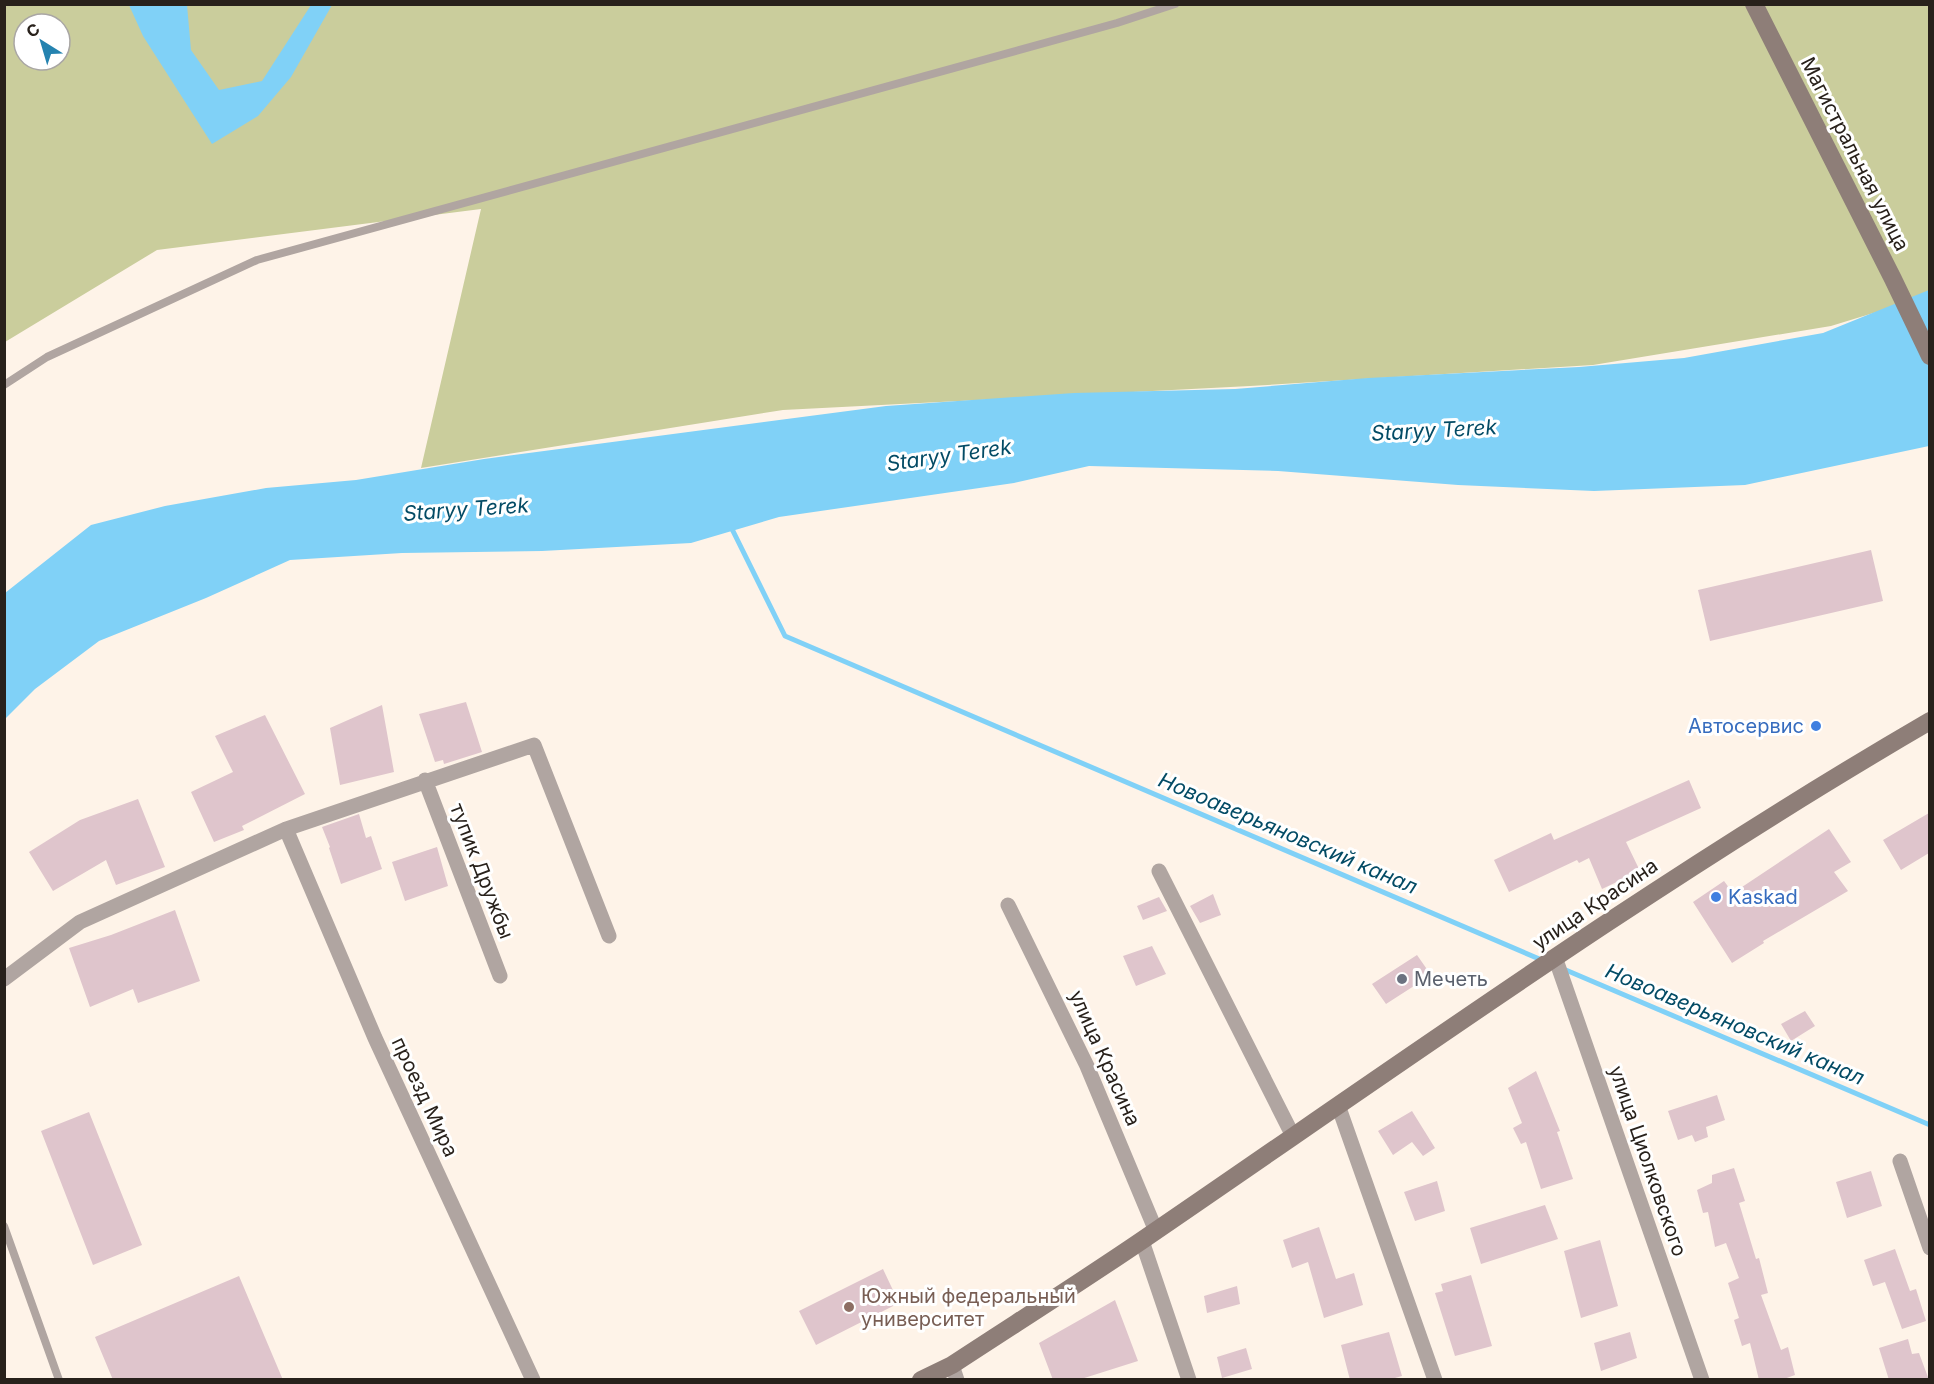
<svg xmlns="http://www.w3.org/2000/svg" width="1934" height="1384" viewBox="0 0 1934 1384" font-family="Inter,sans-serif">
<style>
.green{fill:#cacd9c;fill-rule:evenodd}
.water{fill:#80d1f7}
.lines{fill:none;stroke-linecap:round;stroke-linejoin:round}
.stream{stroke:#80d1f7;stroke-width:5}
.building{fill:#dfc5cc}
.lane{stroke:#b0a5a1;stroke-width:8}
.street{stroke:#b0a5a1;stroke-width:15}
.secondary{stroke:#8e7e78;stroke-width:18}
.shop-dot{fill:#3f7fe0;stroke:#fff;stroke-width:2}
.worship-dot{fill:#6b7280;stroke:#fff;stroke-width:2}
.education-dot{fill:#8d6e63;stroke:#fff;stroke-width:2}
.labels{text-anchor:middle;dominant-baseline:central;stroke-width:6;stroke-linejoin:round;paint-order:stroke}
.street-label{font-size:20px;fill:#28211b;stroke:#fff}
.shop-label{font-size:20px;fill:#366cbe;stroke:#fff;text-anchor:end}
.worship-label{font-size:20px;fill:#5b616d;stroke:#fff;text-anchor:start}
.education-label{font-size:20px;fill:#785e54;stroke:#fff;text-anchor:start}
.water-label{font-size:21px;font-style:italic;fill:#034b65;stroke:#fff}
</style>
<rect width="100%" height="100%" fill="#fef3e8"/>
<path class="green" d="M4,5h1925v291l-98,30 -238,39 -343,21 -467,24 -362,58 60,-259 -324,41 -152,92zM24,24h36v36h-36z"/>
<path class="water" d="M129,5h58l4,45 28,40 43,-9 49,-76h21l-41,72 -33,39 -46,28 -69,-108z
M1929,290v156l-184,39 -151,6 -136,-6 -180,-14 -189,-5 -75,17 -235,34 -88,26 -149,8 -140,2 -112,7 -84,38 -107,43 -64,48 -30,30v-126l86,-68 74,-19 101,-18 90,-8 128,-21 402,-53 188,-13 161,-4 133,-11 211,-11 105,-9 139,-25z"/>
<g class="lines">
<path class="stream" d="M731,527l54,109 759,325
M1561,968l369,157"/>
</g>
<path class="building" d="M1871,550l12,51 -173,40 -12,-51z
M466,702l16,50 -38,12 -1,-4 -8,2 -16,-48z
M382,705l12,67 -54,13 -10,-57z
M265,715l40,79 -63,32 2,4 -30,12 -23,-50 42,-20 -18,-36z
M1689,780l12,28 -75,34 14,29 -38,18 -13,-31 -10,5 -2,-3 -68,32 -15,-32 57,-27 3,7z
M138,799l27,68 -49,18 -10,-25 -53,31 -24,-39 51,-32z
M1929,813v40l-28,17 -18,-30z
M359,814l7,24 5,-2 11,33 -41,15 -12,-36 1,-1 -8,-20z
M1829,829l22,33 -17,10 14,19 -85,50 1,2 -32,20 -39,-61 31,-21 9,12z
M437,847l11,39 -43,15 -13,-39z
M1213,894l8,21 -21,8 -10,-17z
M1159,897l8,14 -24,9 -6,-14z
M175,910l25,71 -62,22 -5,-14 -43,18 -21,-59 42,-13z
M1152,946l14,28 -30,12 -13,-30z
M1417,955l14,20 -45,29 -14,-20z
M1805,1011l10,15 -24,15 -10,-17z
M1536,1071l24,60 -3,1 16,47 -32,10 -15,-47 -5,2 -8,-16 9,-5 -14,-35z
M1717,1095l8,25 -19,7 2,10 -13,5 -3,-7 -14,5 -10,-29z
M1412,1111l23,37 -12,8 -11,-14 -19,13 -15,-24z
M89,1112l53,133 -49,20 -52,-134z
M1734,1168l11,33 -6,2 17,56 3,-1 9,35 -7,2 20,55 7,-3 7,28 -14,5h-22l-9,-37 -8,3 -8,-26 5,-2 -11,-35 11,-5 -13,-35 -11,4 -7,-35 -5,1 -6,-23 15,-7v-8z
M1871,1171l11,35 -35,12 -11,-36z
M1437,1181l8,30 -30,10 -11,-29z
M1545,1205l13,34 -77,25 -11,-36z
M1319,1227l17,52 18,-6 9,32 -39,13 -16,-56 -16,6 -9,-28z
M1600,1240l18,66 -37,12 -17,-67z
M1895,1249l15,42 6,-2 10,32 -24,8 -17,-47 -12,4 -9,-26z
M883,1269l16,34 -83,42 -17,-34z
M1471,1275l21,71 -37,10 -20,-63 8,-2 -2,-7z
M239,1276l44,104h-170l-18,-43z
M1237,1286l3,18 -33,9 -3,-17z
M1115,1300l23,61 -60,19h-25l-14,-37z
M1389,1332l13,44 -14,4h-38l-9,-35z
M1630,1332l7,26 -36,13 -7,-28z
M1908,1339l4,15 7,-1 10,27h-40l-10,-32z
M1246,1348l6,21 -30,9 -5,-21z"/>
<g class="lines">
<path class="lane" d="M4,385l43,-28 210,-97 860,-237 58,-19
M4,1226l55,154"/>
<path class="street" d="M425,780l75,196
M286,829l89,209 158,342
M1159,871l134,265
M1008,905l79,161 69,165
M1555,957l147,423
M4,979l76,-57 206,-93 248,-84 75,191
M1338,1105l97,275
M1900,1161l30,87
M1142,1241l47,139
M952,1365l5,15"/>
<path class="secondary" d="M1754,4l139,275 37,77
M921,1380l31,-15c64,-42 129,-83 192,-126 259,-177 514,-360 786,-518"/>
</g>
<g class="shop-dot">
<circle cx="1816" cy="726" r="6"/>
<circle cx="1716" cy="897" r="6"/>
</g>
<circle class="worship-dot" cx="1402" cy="979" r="6"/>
<circle class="education-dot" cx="849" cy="1307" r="6"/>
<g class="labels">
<g class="street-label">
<text transform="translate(1855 154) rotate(63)">Магистральная улица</text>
<text transform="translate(482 871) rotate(69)">тупик Дружбы</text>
<text transform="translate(1595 904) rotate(-34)">улица Красина</text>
<text transform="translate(1105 1058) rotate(66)">улица Красина</text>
<text transform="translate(425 1097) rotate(65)">проезд Мира</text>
<text transform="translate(1648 1161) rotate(71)">улица Циолковского</text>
</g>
<g class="shop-label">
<text x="1804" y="726">Автосервис</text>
<text x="1728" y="897" text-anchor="start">Kaskad</text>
</g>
<g class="worship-label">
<text x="1414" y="979">Мечеть</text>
</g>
<g class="education-label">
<text x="861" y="1296">Южный федеральный<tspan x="861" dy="23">университет</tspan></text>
</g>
<g class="water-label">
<text transform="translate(1434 430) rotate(-3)">Staryy Terek</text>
<text transform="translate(949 455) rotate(-8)">Staryy Terek</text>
<text transform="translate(466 509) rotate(-4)">Staryy Terek</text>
<text transform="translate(1288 833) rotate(23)">Новоаверьяновский канал</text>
<text transform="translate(1735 1024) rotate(23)">Новоаверьяновский канал</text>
</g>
</g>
<rect width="1934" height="1384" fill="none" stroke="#28211b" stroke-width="12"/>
<g transform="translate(42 42) rotate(323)"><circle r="28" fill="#ffffff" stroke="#a9a6a4" stroke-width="1.5"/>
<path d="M0-4.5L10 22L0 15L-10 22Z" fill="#2583b0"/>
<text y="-9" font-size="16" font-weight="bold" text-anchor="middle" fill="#28211b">С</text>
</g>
</svg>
